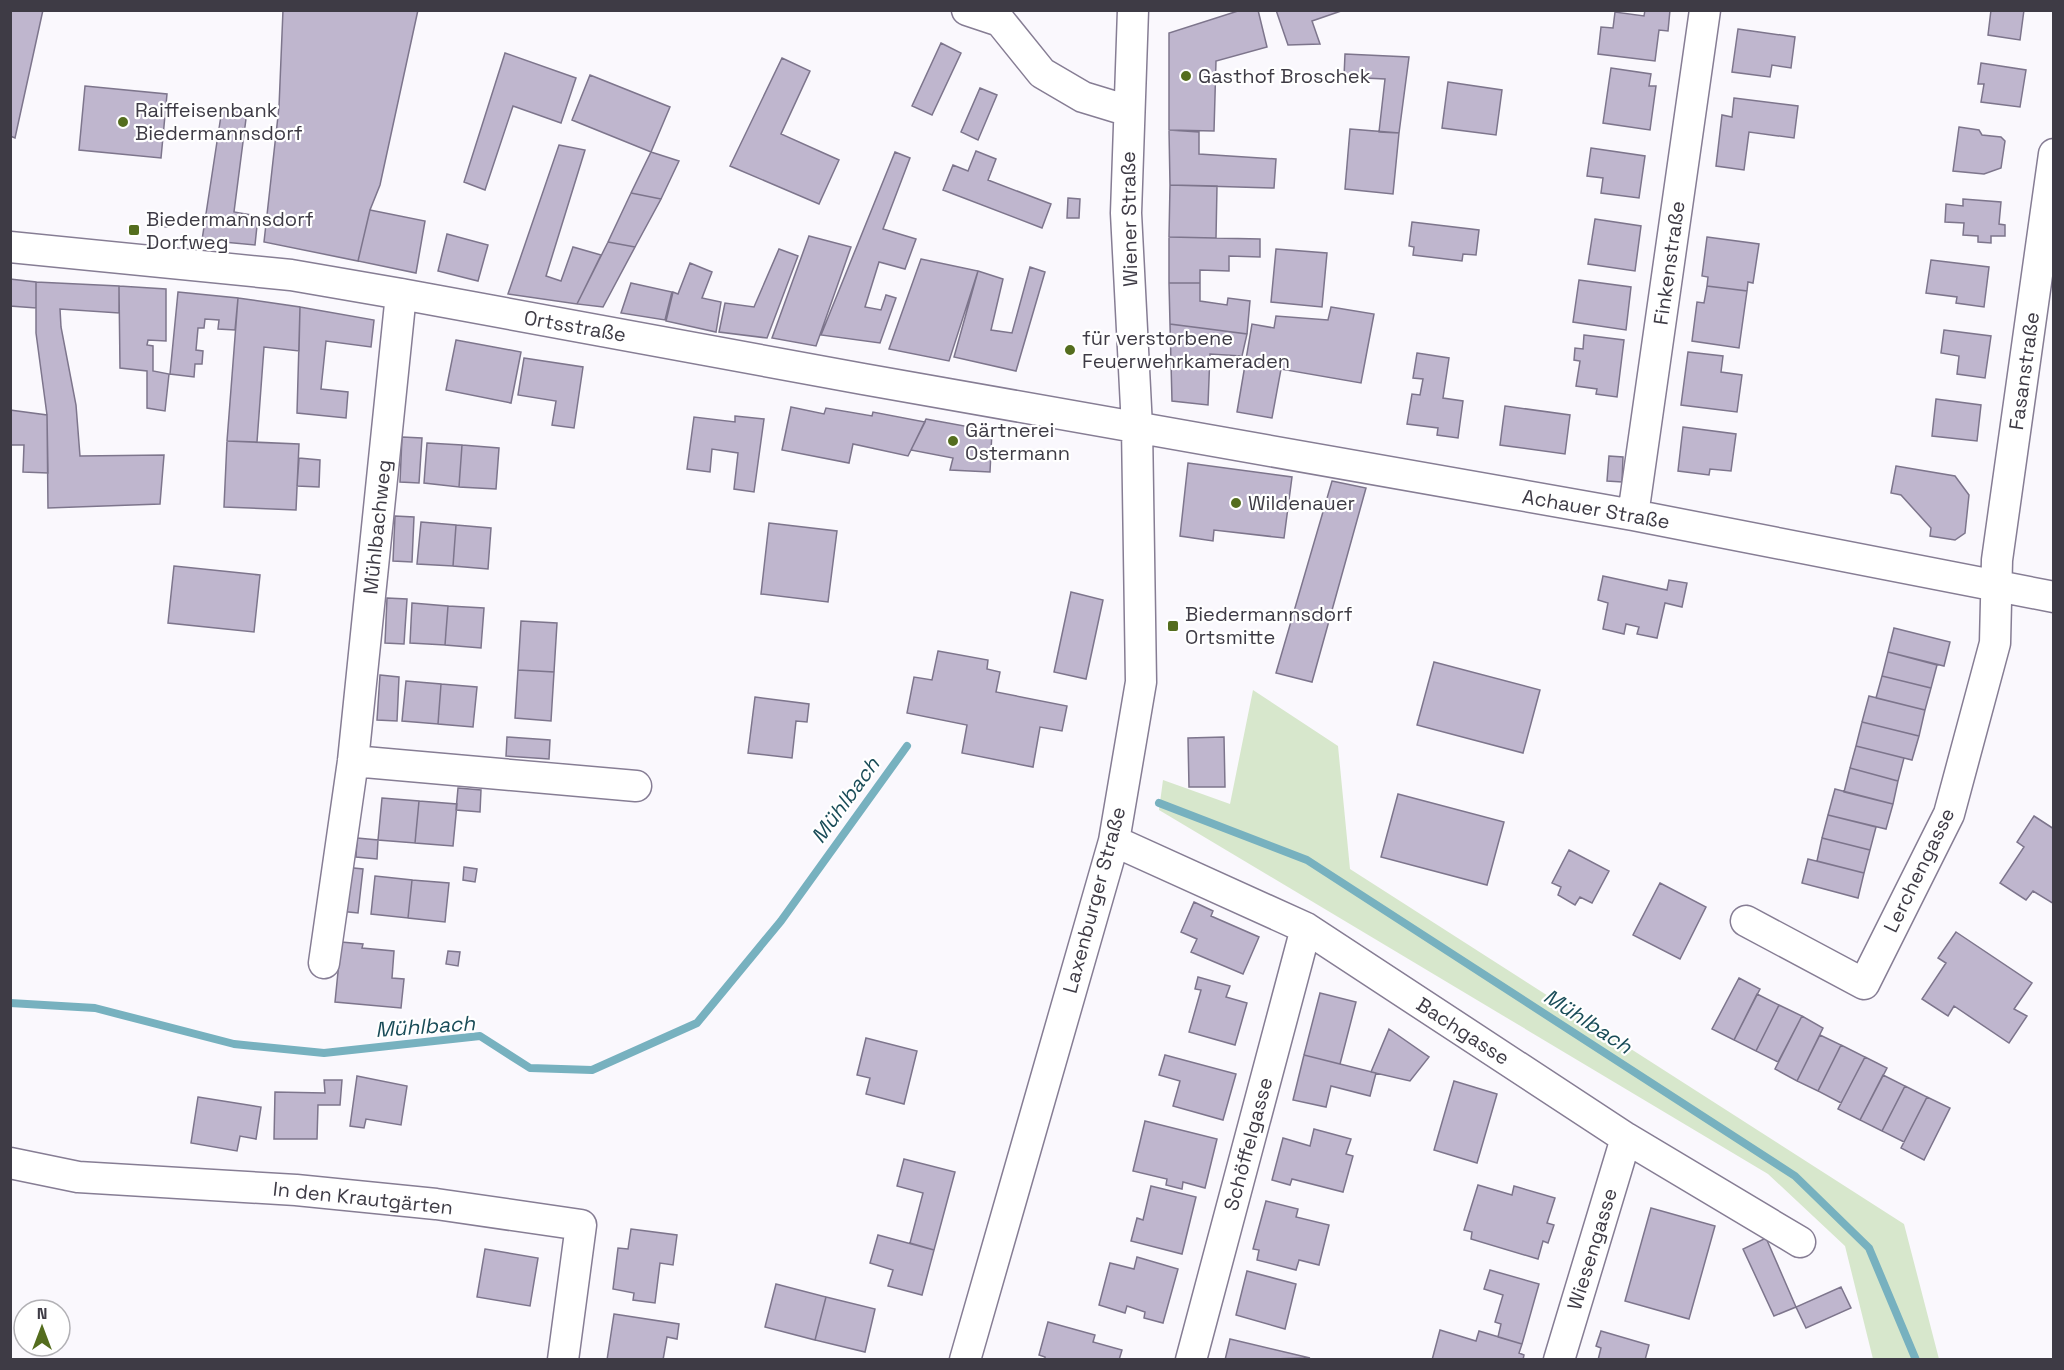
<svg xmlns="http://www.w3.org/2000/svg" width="2064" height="1370" viewBox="0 0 2064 1370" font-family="'Space Grotesk',sans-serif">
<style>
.green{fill:#d7e7cc}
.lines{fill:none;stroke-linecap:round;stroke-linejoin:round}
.stream{stroke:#77b1bf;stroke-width:8}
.building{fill:#bfb6ce;stroke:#7d758c;stroke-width:1.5}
.minor-casing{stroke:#867d94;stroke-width:33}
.minor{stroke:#fff;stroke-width:30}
.poi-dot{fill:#546d1e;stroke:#fff;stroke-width:2}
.labels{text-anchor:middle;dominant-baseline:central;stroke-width:4.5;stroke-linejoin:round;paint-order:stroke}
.poi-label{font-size:20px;fill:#3e3b45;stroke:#fff;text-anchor:start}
.street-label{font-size:20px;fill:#3e3b45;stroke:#fff}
.water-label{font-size:21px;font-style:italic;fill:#194c58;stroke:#fff}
</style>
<rect width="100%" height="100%" fill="#faf8fd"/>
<path class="green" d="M1253,690l85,56 12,123 554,355 35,135h-66l-28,-113 -77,-72 -609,-364 4,-30 67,24z"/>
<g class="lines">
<path class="stream" d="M1159,803l148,57 488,316 74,72 47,112
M10,1003l85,5 139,36 90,9 156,-17 50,32 62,2 105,-47 84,-102 126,-175"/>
</g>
<path class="building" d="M10,10h33l-28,128 -5,-2z
M283,10h135l-38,175 -10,25 -12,51 -94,-19 15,-135z
M1241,10h17l9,37 -51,14 -2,70 -45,-1v-97z
M1276,10h68l-32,11 8,23 -32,1z
M1645,10h25l-2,21 -9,-1 -4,31 -57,-7 3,-27 12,1 2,-16 29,4z
M1991,10h33l-4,30 -32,-5z
M1738,29l57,8 -4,31 -19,-3 -2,12 -38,-5z
M941,43l20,10 -29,62 -20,-9z
M505,53l71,25 -15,45 -48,-17 -28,84 -21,-8z
M1345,54l64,3 -10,76 -20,-1 6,-53 -41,-2z
M782,58l28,13 -29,63 58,26 -20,44 -89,-38z
M1981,63l45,7 -6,37 -39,-5 3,-18h-6z
M1611,68l40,6 -2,12h7l-6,44 -47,-7z
M590,75l80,32 -19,45 -79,-32z
M1448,82l54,8 -6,45 -54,-7z
M85,86l82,8 -6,64 -82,-8z
M980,88l17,7 -19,45 -17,-8z
M1734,98l64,8 -4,32 -45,-6 -5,38 -28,-4 6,-51 10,2z
M222,109l25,2 -13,101 24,4 -3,29 -53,-5z
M1959,127l20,3 3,5 19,2 4,4 -4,27 -17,6 -31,-3z
M1350,129l49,4 -6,61 -48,-5z
M1169,130l30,2v22l77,5 -2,29 -104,-3z
M559,145l26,5 -39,126 15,5 12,-34 28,8 -24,49 -69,-10z
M1591,148l54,8 -6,42 -38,-5 2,-15 -16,-2z
M976,151l20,8 -8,21 63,24 -9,24 -99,-38 10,-25 15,6z
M651,152l28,9 -18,38 -30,-6z
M895,152l15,6 -27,71 33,10 -11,30 -26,-7 -14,45 16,3 5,-15 10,3 -16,45 -59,-8z
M1170,185l47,1 -1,52 -47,-1z
M631,193l30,6 -26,48 -27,-5z
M1068,198l12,1 -1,19h-12z
M1963,199l38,3 -2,22 6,1v11h-14v7l-13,-1v-6l-15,-1 1,-12 -19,-1 1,-18 17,2z
M370,210l55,11 -9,52 -58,-12z
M155,217h12v10l-13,-1z
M1595,219l46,7 -6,45 -47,-7z
M1412,222l67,8 -3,25 -13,-1 -1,7 -49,-6 1,-8 -5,-1z
M447,234l41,11 -10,36 -40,-10z
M809,236l42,11 -35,99 -44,-8z
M1169,237l91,2v18l-31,-1v15l-29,-1v13h-31z
M1707,237l52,7 -6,39 -5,-1 -1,9 -40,-5 1,-9 -6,-1z
M608,242l27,5 -32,60 -26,-3z
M779,249l19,7 -31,82 -48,-6 6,-29 29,4z
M1276,249l51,4 -5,54 -51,-5z
M921,259l57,12 -29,90 -60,-12z
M1931,260l58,7 -5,40 -28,-4 1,-6 -31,-4z
M690,263l22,9 -10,26 19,4 -5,30 -50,-11 7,-29 5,2z
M1030,267l15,5 -29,99 -62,-14 24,-86 25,8 -12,51 21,3z
M10,279l26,3v26l-26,-2z
M1579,280l52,7 -5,43 -53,-8z
M36,282l83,4v27l-59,-4 1,18 15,78 4,51 84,-1 -4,49 -112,4 -1,-93 -11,-82z
M631,283l41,9 -7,28 -44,-7z
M1169,283h31v18l27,4 1,-7 22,3 -3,33 -77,-10z
M119,286l47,3v52l-18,-1 -1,5 6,1v25l16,3 -4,37 -18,-3v-37l-27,-3z
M1707,286l40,5 -8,57 -47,-7 5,-39 7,1z
M178,292l60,6 -3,32 -17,-1 1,-9 -14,-1 -1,9h-6l-2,22 7,1 -1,13h-7l-1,13 -24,-3z
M238,298l62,9 -1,44 -35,-4 -7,95 -30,-1z
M300,307l74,13 -3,27 -45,-6 -5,48 27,3 -2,26 -49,-5z
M1331,307l43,7 -13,69 -80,-14 -9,49 -35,-6 15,-88 22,4 2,-12 52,4z
M1170,324l77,10 -5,22 -32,-2 -2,51 -36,-4z
M1944,330l47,6 -6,42 -28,-4 2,-18 -18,-3z
M1584,335l40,5 -7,57 -21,-3 1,-5 -21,-3 4,-25 -6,-1 1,-12 8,1z
M456,340l65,12 -10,51 -65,-13z
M1688,352l35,4 -2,16 21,3 -5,37 -56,-7z
M1417,353l32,5 -6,40 20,3 -5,37 -21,-3 1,-7 -31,-4 5,-30 8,1 3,-16 -10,-1z
M524,358l59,9 -9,61 -22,-3 4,-24 -38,-6z
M1936,399l45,6 -4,36 -45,-5z
M1505,406l65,9 -5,39 -65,-9z
M791,407l33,7 2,-6 46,8 1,-4 52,10 -17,34 -55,-12 -4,19 -67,-13z
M10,410l37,5 1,58 -25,-1 1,-27h-14z
M735,416l29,3 -10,73 -20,-3 4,-36 -26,-4 -2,23 -23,-3 7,-52 41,5z
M926,419l66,12 -2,41 -40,-2 3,-12 -42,-8z
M1683,427l53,7 -5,37 -21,-2 -1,6 -31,-4z
M402,437l20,1 -3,45 -19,-1z
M227,441l72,3 -3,66 -72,-3z
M427,443l35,2 -3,42 -35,-4z
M462,445l37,3 -3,41 -37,-2z
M1609,456l14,1 -1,25 -15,-1z
M299,458l21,2 -1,27 -22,-1z
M1188,463l104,14 -8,61 -70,-8 -1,11 -33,-5z
M1896,466l59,10 14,19 -4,38 -10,7 -25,-4 1,-8 -30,-33 -10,-2z
M1332,481l34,7 -54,194 -36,-9z
M395,516l19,1 -2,45 -19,-1z
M421,522l35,3 -3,41 -36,-2z
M769,523l68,8 -9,71 -67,-8z
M456,525l35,3 -3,41 -35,-3z
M174,566l86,9 -6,57 -86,-9z
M1603,576l64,14 2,-10 18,3 -5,24 -17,-4 -8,35 -20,-4 2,-7 -13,-3 -2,10 -21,-5 5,-26 -10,-3z
M1071,592l32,8 -17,79 -32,-7z
M387,598l20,1 -3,45 -19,-1z
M412,603l36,3 -3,39 -35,-2z
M448,606l36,2 -3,40 -36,-3z
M521,621l36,2 -3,49 -36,-2z
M1894,628l56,14 -6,24 -56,-14z
M938,651l50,9 -1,9 13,3 -4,20 71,14 -5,25 -22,-4 -7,40 -71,-14 5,-28 -60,-12 7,-36 18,3z
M1888,652l49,13 -6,23 -49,-12z
M1434,662l106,28 -17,63 -106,-28z
M518,670l36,2 -3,49 -36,-3z
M380,675l19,2 -2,44 -20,-1z
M1882,676l49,12 -6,22 -49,-12z
M406,681l35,3 -3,40 -36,-3z
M441,684l36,3 -4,40 -35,-3z
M1869,696l56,14 -6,26 -57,-14z
M755,697l54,7 -2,18 -11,-1 -4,37 -44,-5z
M1862,722l57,14 -7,24 -56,-14z
M507,737l43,3 -1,19 -43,-3z
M1224,737l1,50h-36l-1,-49z
M1856,746l48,12 -6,23 -48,-13z
M1850,768l48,13 -5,23 -49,-12z
M458,788l23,2 -1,22 -24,-2z
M1835,789l58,15 -7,25 -58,-14z
M1398,794l106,28 -17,63 -106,-28z
M382,798l37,3 -4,42 -37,-3z
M419,801l38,3 -4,42 -38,-3z
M1828,815l48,12 -6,23 -48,-12z
M2034,816l20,13v75l-21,-13 -7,9 -26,-17 24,-36 -7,-5z
M357,838l21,2 -1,19 -21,-2z
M1822,838l48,12 -6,23 -47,-12z
M1569,850l40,21 -17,32 -12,-6 -5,8 -17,-10 3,-8 -9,-4z
M1808,859l56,14 -6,25 -56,-15z
M344,867l19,2 -5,44 -19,-2z
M464,867l13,2 -2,13 -12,-2z
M375,876l37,4 -4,38 -37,-4z
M412,880l37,3 -4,39 -37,-4z
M1660,883l46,24 -26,52 -47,-24z
M1194,902l19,9 -2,5 48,21 -16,37 -52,-22 6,-13 -16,-7z
M1956,932l76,51 -18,26 13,7 -18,27 -55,-37 -6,10 -26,-17 24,-36 -8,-5z
M341,942l22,2 -1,4 32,3 -2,27 12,1 -3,29 -66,-6z
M448,951l12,1 -2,14 -12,-2z
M1198,977l32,9 -4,11 21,6 -12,42 -46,-13 12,-42 -6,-1z
M1739,978l21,11 -26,51 -22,-11z
M1320,993l36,9 -16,62 -36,-9z
M1757,994l22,11 -23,46 -22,-11z
M1779,1005l23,11 -24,46 -22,-11z
M1802,1016l21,12 -26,53 -22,-12z
M1389,1029l40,28 -19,24 -39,-9z
M1820,1035l21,10 -23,46 -21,-10z
M866,1038l51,13 -13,53 -38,-10 4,-16 -13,-3z
M1841,1045l24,12 -24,46 -23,-12z
M1165,1055l71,19 -13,46 -50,-14 7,-25 -21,-6z
M1304,1055l72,18 -6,23 -39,-10 -5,21 -33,-7z
M1865,1057l22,11 -27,52 -22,-11z
M1883,1075l22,11 -23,45 -22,-11z
M357,1076l50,10 -6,39 -35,-6 -2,9 -14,-2z
M324,1080h18l-2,25h-22l-1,34h-43l1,-47 50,1z
M1454,1081l43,13 -20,69 -43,-13z
M1905,1086l22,11 -23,45 -22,-11z
M198,1097l63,10 -5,32 -16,-3 -3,15 -46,-8z
M1927,1097l23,11 -26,52 -23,-12z
M1145,1121l72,18 -12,49 -22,-6 -1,7 -16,-4 1,-6 -34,-8z
M1314,1129l37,10 -5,15 7,2 -10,36 -51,-13 -2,6 -18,-5 11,-42 27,8z
M904,1159l51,13 -21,78 -24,-7 13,-50 -26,-7z
M1478,1185l34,10 2,-9 41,12 -8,25 7,2 -6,18 -5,-2 -5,18 -67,-20 1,-7 -8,-2z
M1151,1186l45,11 -14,57 -51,-13 6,-23 6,2z
M1266,1201l32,8 -2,8 33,8 -10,40 -20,-5 -3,10 -39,-10 2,-10 -6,-1z
M1651,1208l64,18 -26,93 -64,-18z
M631,1229l46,6 -4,30 -13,-2 -5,40 -22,-3 1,-7 -21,-4 5,-41 10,1z
M878,1235l56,15 -12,45 -34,-9 5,-16 -23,-7z
M1766,1238l30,69 -22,9 -31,-67z
M485,1249l53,9 -8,48 -53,-9z
M1137,1257l41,12 -15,54 -19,-5 1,-6 -18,-6 -2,7 -26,-8 11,-42 24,6z
M1490,1270l49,14 -17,60 -24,-7 3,-13 -6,-2 8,-27 -19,-6z
M1247,1271l49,13 -11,45 -49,-14z
M776,1284l50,13 -11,43 -50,-13z
M1841,1287l10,21 -45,20 -10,-21z
M826,1297l49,12 -10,43 -50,-12z
M614,1314l65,10 -2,15 -10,-2 -4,23h-56z
M1048,1322l47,13 -2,7 29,8 -3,10h-74v-3l-6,-2z
M1440,1330l36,11 3,-10 43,13 -3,9 5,2 -1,5h-91z
M1601,1331l48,14 -4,15h-47l3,-12 -5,-2z
M1230,1339l80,19 -85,2z"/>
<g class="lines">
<g class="minor-casing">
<path id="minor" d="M967,10l33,11 42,52 41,24 46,14
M10,247l281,28 110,19 462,85 770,136 421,82
M1633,515l72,-505
M353,761l283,25
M1114,841l192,87 320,210 174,104
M1746,921l118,63 85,-170 46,-171 2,-83 57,-406
M324,963l29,-202 48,-467
M10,1163l68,14 218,13 140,14 145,21 -18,135
M965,1360l149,-519 27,-159 -4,-255 -11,-214 7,-203
M1191,1360l115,-432
M1559,1360l67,-222"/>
</g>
<use href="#minor" class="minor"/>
</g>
<g class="poi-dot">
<circle cx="1186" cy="76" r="6"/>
<circle cx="123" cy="122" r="6"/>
<rect x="128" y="224" width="12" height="12" rx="3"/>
<circle cx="1070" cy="350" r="6"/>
<circle cx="953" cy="441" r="6"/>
<circle cx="1236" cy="503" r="6"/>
<rect x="1167" y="620" width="12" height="12" rx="3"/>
</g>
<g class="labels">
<g class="poi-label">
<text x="1198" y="76">Gasthof Broschek</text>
<text x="135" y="110">Raiffeisenbank<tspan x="135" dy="23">Biedermannsdorf</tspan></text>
<text x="146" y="219">Biedermannsdorf<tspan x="146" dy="23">Dorfweg</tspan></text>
<text x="1082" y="338">für verstorbene<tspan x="1082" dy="23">Feuerwehrkameraden</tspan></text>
<text x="965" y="430">Gärtnerei<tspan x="965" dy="23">Ostermann</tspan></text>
<text x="1248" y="503">Wildenauer</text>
<text x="1185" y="614">Biedermannsdorf<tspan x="1185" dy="23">Ortsmitte</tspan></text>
</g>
<g class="street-label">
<text transform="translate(1129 219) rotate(-91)">Wiener Straße</text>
<text transform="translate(1669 263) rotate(-82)">Finkenstraße</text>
<text transform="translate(575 326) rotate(10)">Ortsstraße</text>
<text transform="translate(2024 371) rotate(-82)">Fasanstraße</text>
<text transform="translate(1596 509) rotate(10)">Achauer Straße</text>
<text transform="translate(377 527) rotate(-84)">Mühlbachweg</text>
<text transform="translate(1919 870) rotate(-64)">Lerchengasse</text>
<text transform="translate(1094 900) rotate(-75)">Laxenburger Straße</text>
<text transform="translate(1463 1031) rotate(33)">Bachgasse</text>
<text transform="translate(1248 1144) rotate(-75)">Schöffelgasse</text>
<text transform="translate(363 1198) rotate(6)">In den Krautgärten</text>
<text transform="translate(1592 1249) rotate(-73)">Wiesengasse</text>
</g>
<g class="water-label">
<text transform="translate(845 800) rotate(-54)">Mühlbach</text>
<text transform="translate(1588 1021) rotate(33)">Mühlbach</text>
<text transform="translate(425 1026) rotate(-4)">Mühlbach</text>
</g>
</g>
<rect width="2064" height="1370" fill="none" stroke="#3e3b45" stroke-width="24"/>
<g transform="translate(42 1328)"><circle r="28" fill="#ffffff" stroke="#b2b1b5" stroke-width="1.5"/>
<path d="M0-4.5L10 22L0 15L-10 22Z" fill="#546d1e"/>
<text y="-9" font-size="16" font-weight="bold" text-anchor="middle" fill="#3e3b45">N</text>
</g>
</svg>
